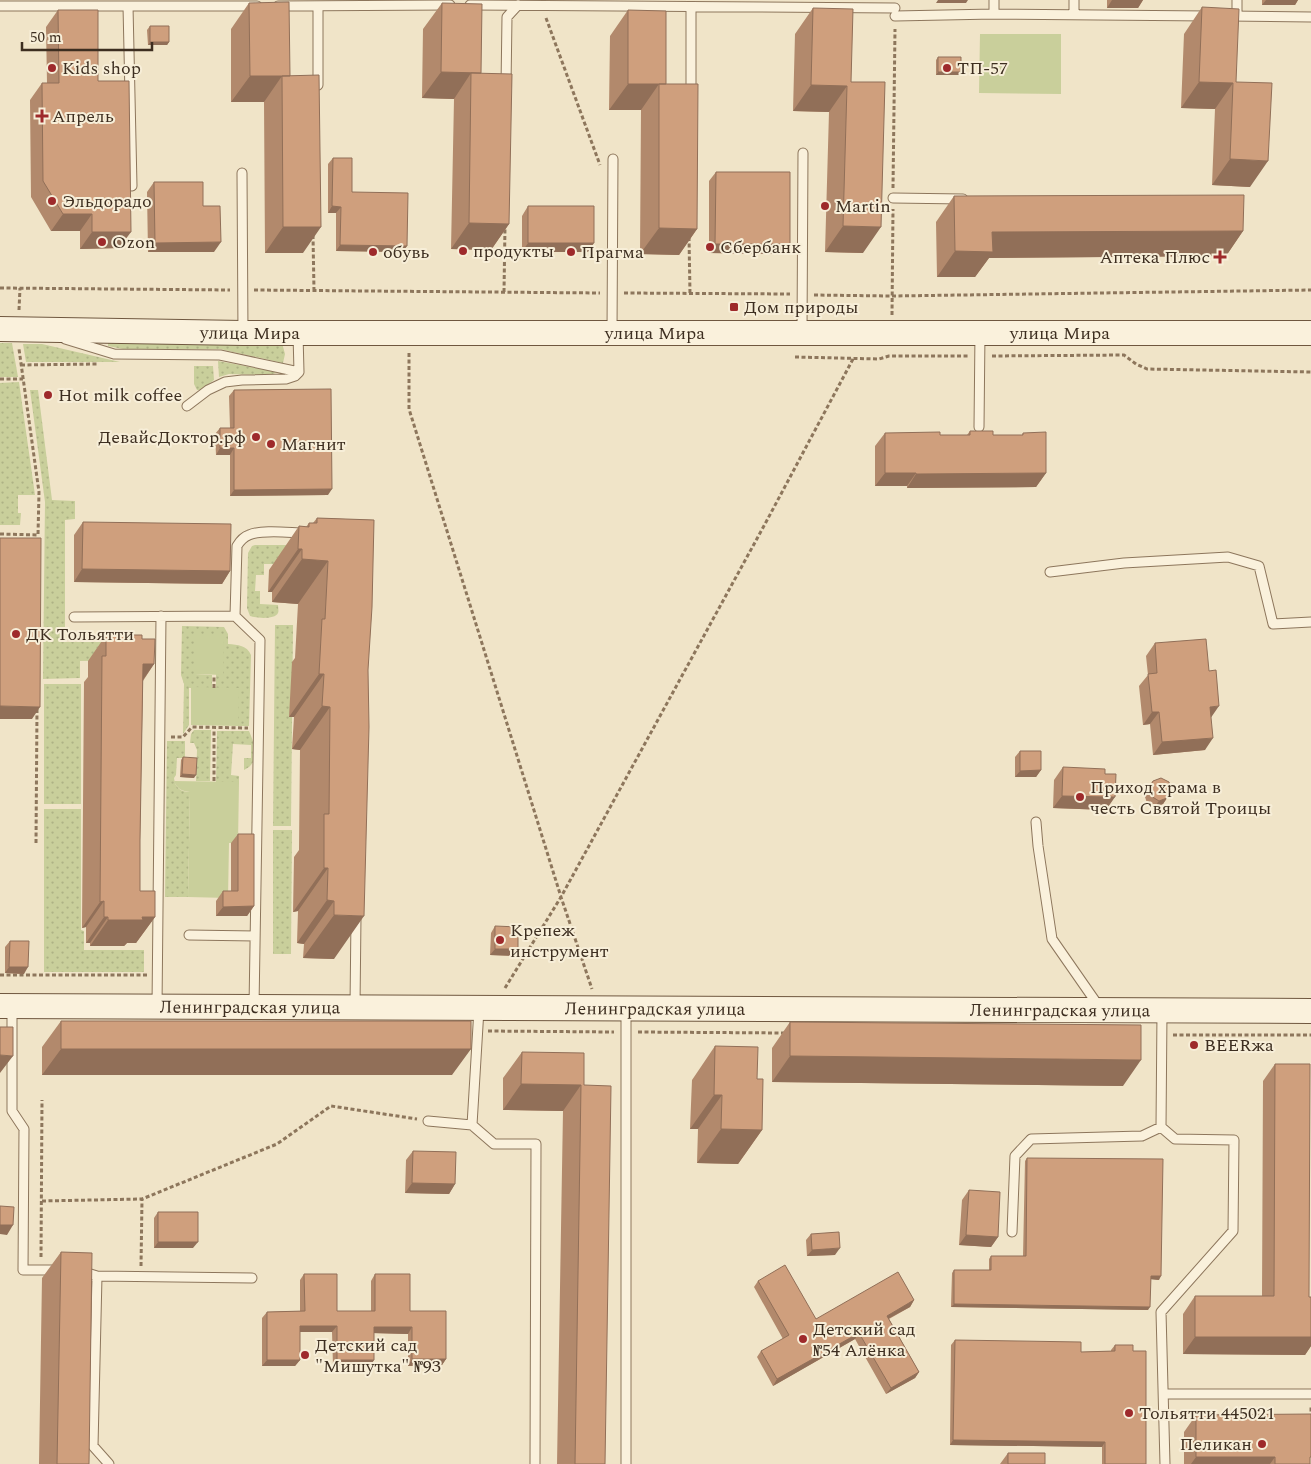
<svg xmlns="http://www.w3.org/2000/svg" width="1311" height="1464" viewBox="0 0 1311 1464" font-family="Spectral,serif">
<style>
.grass{fill:url(#grass-dots)}
.green{fill:#c9cf9b}
.lines{fill:none;stroke-linecap:round;stroke-linejoin:round}
.lane-casing{stroke:#8d765c;stroke-width:11}
.secondary-casing{stroke:#6f573f;stroke-width:26}
.path{stroke:#8d765c;stroke-width:3;stroke-dasharray:4 2.5;stroke-linecap:butt}
.lane{stroke:#faf1dc;stroke-width:9}
.secondary{stroke:#faf1dc;stroke-width:24}
.wall{fill:#b2896c}
.shaded-wall{fill:#916f58}
.building{fill:#cf9f7d;stroke:#916f58}
.poi-dot{fill:#9e2a2b;stroke:#f7eed8;stroke-width:2}
.labels{text-anchor:middle;dominant-baseline:central;stroke-width:4;stroke-linejoin:round;paint-order:stroke}
.poi-label{font-size:18px;fill:#3d2e20;stroke:#f7eed8;text-anchor:start}
.street-label{font-size:18px;fill:#3d2e20;stroke:#f7eed8}
</style>
<defs>
<pattern id="grass-dots" width="8" height="8" patternUnits="userSpaceOnUse" patternTransform="scale(1.25)"><rect width="8" height="8" fill="#c9cf9b"/><path d="M2 2h.1M6 6h.1" fill="none" stroke="#aeb285" stroke-width="1.8" stroke-linecap="round"/></pattern>
</defs>
<rect width="100%" height="100%" fill="#f0e4c8"/>
<path class="grass" d="M0,343h12l6,34h-18z
M108,343h174l3,11 -2,9 -63,-14h-97l-15,-3z
M23,344h19l78,18h-94z
M218,361l59,11 -6,3 -42,-1 -10,3z
M194,366h19l1,14 -14,10h-3l-3,-6z
M19,382l16,113h-17v18h3l-1,12h-20v-142z
M30,390h8l14,110 23,1v18l-10,1v122h73l7,18 -65,1v17l-37,1 2,-177z
M255,545h85l-63,19h-13v11h-8l-1,16h5v13l18,1c0,3 1,6 0,8 -3,7 -23,5 -28,3l-3,-8 1,-55 4,-7z
M275,625h18l-2,201h-18z
M182,626l42,1 4,7v10c10,1 19,1 23,11l-2,71h-11v-38h-22v-14h7h-28l17,1v13h-23v37l-6,9 1,-50 -3,-9z
M44,684h37v120h-37z
M194,730h17l-1,51h-14l1,-31 -3,-7h-4l1,-9z
M217,731h32c6,14 12,31 -5,39v-12h7v-13l-18,-1 -2,31 8,1v6h-23z
M167,741h18v17h-8l-1,17 -2,3c1,10 7,14 16,14l-2,105h-23z
M44,809h37v121l3,1v19h60v22h-100z
M273,830h19l-1,124h-18z"/>
<path class="green" d="M980,34h81v60l-82,-1z
M195,636h29l-1,39 -28,-1z
M191,687l48,1 -1,38 -47,-1z
M174,781l65,1 -1,61h-9l-1,55 -40,-1 2,-105c-8,-1 -13,-3 -16,-11z"/>
<g class="lines">
<g class="lane-casing">
<path id="lane" d="M994,0v14
M470,5l425,3
M0,6h257
M128,6l4,180
M278,6l172,-1
M318,6v79
M1074,15v-15
M895,16l99,-2 214,2
M1229,16l82,1
M1237,16v-16
M506,86l1,-69 11,-12
M691,95v-88
M242,173l1,160
M893,198l70,1
M612,333l1,-174
M802,333l1,-180
M65,339l49,15 106,1 79,17
M187,406l21,-16 17,-8 17,-2 44,-1 9,-3 4,-4 -1,-38
M979,427l1,-94
M1050,572l74,-9 104,-6 31,9 14,58 38,-2
M74,617l161,-1
M1036,822l2,24 14,93 48,69
M189,935l66,1
M355,1006l1,-89
M12,1007v104l12,18 -1,141h35
M157,1007l4,-391
M254,1007l6,-367 -25,-24 2,-70c3,-5 6,-9 12,-11 13,-6 42,-2 57,-2
M479,1009l-7,116 22,19h42l-1,320
M1162,1012l-1,115 14,12 59,1 -1,91 -72,81 4,152
M428,1121l44,4
M1012,1232l3,-76 16,-17 111,-3 19,-9
M81,1271l16,5 -4,170 16,18
M97,1276l155,2
M1164,1394h147
M626,1464v-455"/>
</g>
<g class="secondary-casing">
<g id="secondary">
<path id="s1" d="M0,329l243,4h1068"/>
<path id="s2" d="M0,1006l1311,5"/>
</g>
</g>
<path class="path" d="M546,18l54,147
M893,188l2,-159
M313,235l1,56
M689,237l1,57
M0,288l230,2
M254,290l346,3
M504,292l1,-66
M624,293l166,1
M814,295l78,1 419,-6
M19,310l1,-22
M892,315l1,-106
M409,353v56l152,488 31,92
M992,356l132,-1 12,9 11,5 164,3
M795,357l84,2 10,-3h80
M21,365l77,-1
M0,379h23
M0,534l38,1 1,-43 -20,-143
M214,688v-13
M171,737h12l9,-10 56,1
M214,781v-55
M36,843l1,-135
M0,975h147
M505,988l56,-91 204,-373 88,-165
M488,1031l126,1
M638,1032l146,1
M1173,1035h138
M42,1201l100,-2 135,-55 54,-38 86,13
M41,1257l1,-157
M141,1266l1,-67
M1311,1418v-13"/>
<use href="#lane" class="lane"/>
<use href="#secondary" class="secondary"/>
</g>
<path class="wall" d="M1107,0h36l-5,8h-31z
M1262,0h36l-3,5h-33z
M249,3l41,73 13,177h-38l-1,-151h-33v-73z
M442,3l39,70 28,151 -18,26 -40,-1 3,-150 -32,-1 1,-69z
M1202,7l34,75 14,105 -38,-2 3,-76 -34,-1 3,-74z
M813,8l38,74 12,171 -38,-1 4,-140 -36,-1 2,-77z
M58,10l40,71 21,167 -39,1v-18h-29l-20,-34 -1,-97 12,-17h5l-1,-56z
M628,10l37,74 32,145 -18,26 -39,-1 1,-144h-32l1,-74z
M150,26l19,16 -2,3h-19l-1,-15z
M938,57l21,18h-23v-15z
M333,158l19,34 51,60 -67,-1v-38h-8v-49z
M716,172l67,82 -74,-1v-72z
M154,182l49,24 11,46h-66l-1,-60z
M954,196l289,35 -17,25 -237,2 -14,19h-38l-1,-55z
M528,206l60,46h-66v-36z
M234,390l94,105 -98,1v-41h-14l-1,-21 5,-6h10l-1,-32z
M970,431l23,4h29l1,-2 23,40 -10,14 -129,1v-2h-32v-40l10,-13 55,2h27z
M317,518l57,2 -40,439 -31,-1 1,-14 -7,-1 1,-32 -5,1 1,-55 5,-7 1,-100 -8,-1 2,-32h-5l3,-55 3,-4 3,-54 -26,-2v-10h-4l1,-22 30,-44 7,1 3,-4h4z
M83,522l147,49 -8,13 -148,-2v-47z
M106,635l36,4 12,25 -11,17 -3,159v51l15,26 -19,26h-9l-3,3h-34v-3h-4v-16l-4,1 2,-246 4,-5v-16z
M1155,643l56,74 -6,33 -52,5 -3,-31 -7,1 -4,-39 9,-11 -2,-19z
M1020,751l21,19 -5,7h-21v-20z
M183,757l11,21 -14,-1 1,-17z
M1063,767l43,43 -53,-2 1,-28z
M1153,781l14,17 -4,6 -9,3 -7,-4 -3,-9z
M238,834l16,72 -7,10h-31v-15l7,-10h8v-48z
M495,926l18,30 -23,-1 1,-22z
M10,941l14,33 -19,-1v-26z
M61,1021l391,54h-410v-28z
M790,1022l333,64 -351,-4v-34z
M715,1046l42,33 5,51 -24,34 -41,-1 1,-34h-8l2,-49z
M522,1052l62,33 21,379h-48l6,-353 -60,-1v-32z
M1275,1064l34,233 2,49 -6,9 -122,-1v-40l12,-18h67l1,-215z
M413,1151l42,33 -6,10 -44,-1 1,-33z
M1027,1158l132,122 -8,-1 -3,31 -197,-3 1,-34 2,-3h35v-11l2,-3h32l2,-95z
M969,1190l29,47 -7,10 -32,-2 3,-45z
M158,1212l35,36h-39v-30z
M811,1234l24,21 -28,1 -1,-16z
M61,1252l28,212h-50l3,-186z
M304,1274l33,37h34v-30l4,-7 35,37 36,48 -4,6 -34,1v-32l-34,-1v27l-4,6h-37l-1,-34h-32v28l-5,6h-33v-48l5,-6 33,-1v-31z
M758,1281l58,38 98,-19 -4,7 -21,12 30,53 -4,6 -29,16 -31,-55 -82,47 -16,-29 4,-6 22,-12 -29,-52z
M955,1340l126,12 30,-1v-1l4,-5 18,6 13,113h-44v-17l-152,-2 1,-100z
M1196,1415l115,49h-127v-32z
M1008,1453l37,11h-45z"/>
<path class="shaded-wall" d="M938,0h30l-2,3h-30z
M1112,0h31l-5,8h-31z
M1266,0h32l-3,5h-33z
M150,42h19l-2,3h-19z
M441,72l40,1h-10l-17,26 -32,-1z
M938,72h23l-2,3h-23z
M250,76h32l-18,26h-33z
M1199,82l34,1 -18,26 -34,-1z
M628,84h31l-18,26h-32z
M811,85l36,1 -18,26 -36,-1z
M1230,159l38,2 -18,26 -38,-2z
M332,206l9,1 -5,6h-8z
M63,214h29l-12,17h-29z
M469,223l40,1 -18,26 -40,-1z
M843,226l38,1 -18,26 -38,-1z
M283,227h38l-18,26h-38z
M659,228l38,1 -18,26 -39,-1z
M1243,231l-17,25 -237,2 -14,19h-38l18,-26 37,-19z
M92,232h39l-12,16 -39,1z
M221,242l-7,10h-66l7,-9z
M528,243h66l-6,9h-66z
M715,244h75l-7,10 -74,-1z
M340,245l67,1 -4,6 -67,-1z
M220,448h14l-4,7h-14z
M885,473h31l-9,13h-32z
M1046,473l-10,14 -129,1 9,-14z
M332,489l-4,6 -98,1 4,-6z
M298,549h4l-30,43h-4z
M302,559l26,2 -30,43 -26,-2z
M82,569l148,2 -8,13 -148,-2z
M143,664h11l-18,26z
M319,674h5l-30,43h-5z
M0,706l40,1 -8,12h-32z
M322,706l8,1 -30,43 -8,-1z
M1219,706l-9,13v-12z
M1152,712h7l-9,12 -7,1z
M1213,738l-8,12 -52,5 9,-13z
M1041,770l-5,7h-21l5,-6z
M182,774l14,1 -2,3 -14,-1z
M1062,796l53,1 -9,13 -53,-2z
M1167,798l-4,6 -9,3 5,-6z
M324,868h4l-30,43 -5,1z
M327,900l7,1 -30,43 -7,-1z
M104,901l-18,26 -4,1 18,-26z
M254,906l-7,10h-31l7,-9z
M334,915l30,1 -30,43 -31,-1z
M104,917h4l-18,26h-4z
M142,917h13l-19,26h-9l-3,3h-34l18,-26z
M495,949h23l-5,7 -23,-1z
M9,967h19l-4,7 -19,-1z
M61,1049h410l-19,26h-410z
M0,1055l13,1 -13,17z
M790,1056l351,4 -18,26 -351,-4z
M521,1084l60,1 -18,26 -60,-1z
M714,1095h8l-24,34h-8z
M721,1129l41,1 -24,34 -41,-1z
M412,1183l43,1 -6,10 -44,-1z
M0,1225h13l-6,10 -7,-1z
M966,1235l32,2 -7,10 -32,-2z
M158,1242h40l-5,6h-39z
M840,1248l-5,7 -28,1 5,-6z
M1151,1276h10l-2,4 -10,-1z
M914,1300l-4,7 -28,15 5,-6z
M954,1304l196,3 -2,3 -197,-3z
M300,1326h37l-5,6h-37z
M374,1327h38l-4,7 -38,-1z
M859,1333l-4,6 -82,47 4,-7z
M1195,1337h116v9l-6,9 -122,-1z
M412,1359h34l-4,6 -34,1z
M267,1360h33l-5,6h-33z
M337,1360h37l-4,6h-37z
M919,1372l-4,6 -29,16 5,-6z
M953,1440l152,2 -3,5 -152,-2z
M1196,1457h79l-5,7h-79z"/>
<path class="building" d="M289,2l1,74h-40l-1,-73z
M442,3l40,1 -1,69 -40,-1z
M1202,7l37,2 -3,73 36,1 -4,78 -38,-2 3,-76 -34,-1z
M813,8l40,1 -2,73h34l-4,145 -38,-1 4,-140 -36,-1z
M58,10h40v71h31l2,151h-39v-18h-29l-20,-33 -1,-98h17z
M628,10l38,1v73h-38z
M150,26h19v16h-19z
M938,57h23v15h-23z
M471,73l41,1 -3,150 -40,-1z
M319,75l2,152h-38l-1,-151z
M659,84h39l-1,145 -38,-1z
M333,158h19v34l56,1 -1,53 -67,-1 1,-38 -9,-1z
M716,172h74v72h-75z
M154,182h49v24h17l1,36 -66,1z
M1244,195l-1,36 -251,1 1,20 -38,-1 -1,-55z
M528,206h66v37h-66z
M331,389l1,100 -98,1v-42h-14v-20h14v-38z
M970,431h23v4h30v-2l23,-1v41l-130,1v-1h-31v-40l55,-1v3h30z
M317,518l57,2 -2,87 -4,63 1,57 -5,189 -30,-1v-14l-7,-1 1,-32h-4v-54h5l1,-107 -8,-1 2,-32h-5l3,-55h3l3,-58 -26,-2v-10h-4l1,-23 10,1v-4h8z
M83,522l148,2 -1,47 -148,-2z
M0,538h41l-1,169 -40,-1z
M106,635h36v4h13l-1,25h-11l-3,176v51h15v26h-13l1,3h-35v-3h-4v-16l-4,1 2,-246h4z
M1206,639l3,32 7,-1 3,36 -9,1 3,31 -51,4 -3,-30h-7l-4,-38 9,-1 -2,-30z
M1020,751h21v19l-21,1z
M183,757l14,1 -1,17 -14,-1z
M1063,767l42,2v5h11l-1,23 -53,-1z
M1161,778l8,4 2,8 -4,8 -8,3 -8,-5 -2,-8 4,-7z
M238,834h16v72l-31,1v-16h15z
M495,926l23,1v22h-23z
M10,941h19l-1,26h-19z
M61,1021h410v28h-410z
M790,1022l351,3v35l-351,-4z
M0,1027h13v29l-13,-1z
M715,1046l43,1 -1,32h6l-1,51 -41,-1 1,-34h-8z
M522,1052l62,1v32l27,1 -6,378h-30l6,-379 -60,-1z
M1275,1064h35l-1,233h2v40h-116v-41h79z
M413,1151l43,1 -1,32 -43,-1z
M1027,1158l136,1 -2,117h-10l-1,31 -196,-3v-34h37v-14h35z
M969,1190l31,2 -2,45 -32,-2z
M0,1206l14,1 -1,18h-13z
M158,1212h40v30h-40z
M839,1232l1,16 -28,2 -1,-16z
M61,1252l31,1 -3,211h-32z
M785,1265l31,54 82,-47 16,28 -27,16 32,56 -28,16 -32,-55 -82,46 -16,-28 28,-16 -31,-54z
M304,1274h33v37h38v-37h35v37h36v48h-34v-32h-38v33h-37v-34h-37v34h-33v-48l38,-1z
M955,1340l126,2v10l34,-1v-6h18v6h13v113h-41v-22l-152,-2z
M1311,1414v43h-1v7h-35v-7h-79v-42z
M1008,1453h37v11h-37z"/>
<g class="poi-dot">
<circle cx="52" cy="68" r="5"/>
<circle cx="947" cy="68" r="5"/>
<path d="M39.5 108.5h5v5h5v5h-5v5h-5v-5h-5v-5h5z"/>
<circle cx="52" cy="201" r="5"/>
<circle cx="825" cy="206" r="5"/>
<circle cx="102" cy="242" r="5"/>
<circle cx="710" cy="247" r="5"/>
<circle cx="463" cy="251" r="5"/>
<circle cx="373" cy="252" r="5"/>
<circle cx="571" cy="252" r="5"/>
<path d="M1217.5 249.5h5v5h5v5h-5v5h-5v-5h-5v-5h5z"/>
<rect x="729" y="302" width="10" height="10" rx="2.5"/>
<circle cx="48" cy="395" r="5"/>
<circle cx="256" cy="437" r="5"/>
<circle cx="271" cy="444" r="5"/>
<circle cx="16" cy="634" r="5"/>
<circle cx="1080" cy="797" r="5"/>
<circle cx="500" cy="940" r="5"/>
<circle cx="1194" cy="1045" r="5"/>
<circle cx="803" cy="1339" r="5"/>
<circle cx="305" cy="1355" r="5"/>
<circle cx="1129" cy="1413" r="5"/>
<circle cx="1262" cy="1444" r="5"/>
</g>
<g class="labels">
<g class="poi-label">
<text x="62" y="68">Kids shop</text>
<text x="957" y="68">ТП-57</text>
<text x="52" y="116">Апрель</text>
<text x="62" y="201">Эльдорадо</text>
<text x="835" y="206">Martin</text>
<text x="112" y="242">Ozon</text>
<text x="720" y="247">Сбербанк</text>
<text x="473" y="251">продукты</text>
<text x="383" y="252">обувь</text>
<text x="581" y="252">Прагма</text>
<text x="1210" y="257" text-anchor="end">Аптека Плюс</text>
<text x="744" y="307">Дом природы</text>
<text x="58" y="395">Hot milk coffee</text>
<text x="246" y="437" text-anchor="end">ДевайсДоктор.рф</text>
<text x="281" y="444">Магнит</text>
<text x="26" y="634">ДК Тольятти</text>
<text x="1090" y="787">Приход храма в<tspan x="1090" dy="21">честь Святой Троицы</tspan></text>
<text x="510" y="930">Крепеж<tspan x="510" dy="21">инструмент</tspan></text>
<text x="1204" y="1045">BEERжа</text>
<text x="813" y="1329">Детский сад<tspan x="813" dy="21">№54 Алёнка</tspan></text>
<text x="315" y="1345">Детский сад<tspan x="315" dy="21">"Мишутка" №93</tspan></text>
<text x="1139" y="1413">Тольятти 445021</text>
<text x="1252" y="1444" text-anchor="end">Пеликан</text>
</g>
<g class="street-label">
<text stroke="none"><textPath href="#s1" startOffset="250">улица Мира</textPath></text>
<text stroke="none"><textPath href="#s1" startOffset="655">улица Мира</textPath></text>
<text stroke="none"><textPath href="#s1" startOffset="1060">улица Мира</textPath></text>
<text stroke="none"><textPath href="#s2" startOffset="250">Ленинградская улица</textPath></text>
<text stroke="none"><textPath href="#s2" startOffset="655">Ленинградская улица</textPath></text>
<text stroke="none"><textPath href="#s2" startOffset="1060">Ленинградская улица</textPath></text>
</g>
</g>
<path d="M22 42v8h130v-8" fill="none" stroke="#3d2e20" stroke-width="2.5"/>
<text x="30" y="42" font-size="15" fill="#3d2e20" stroke="#f7eed8" stroke-width="4" paint-order="stroke">50 m</text>
</svg>
